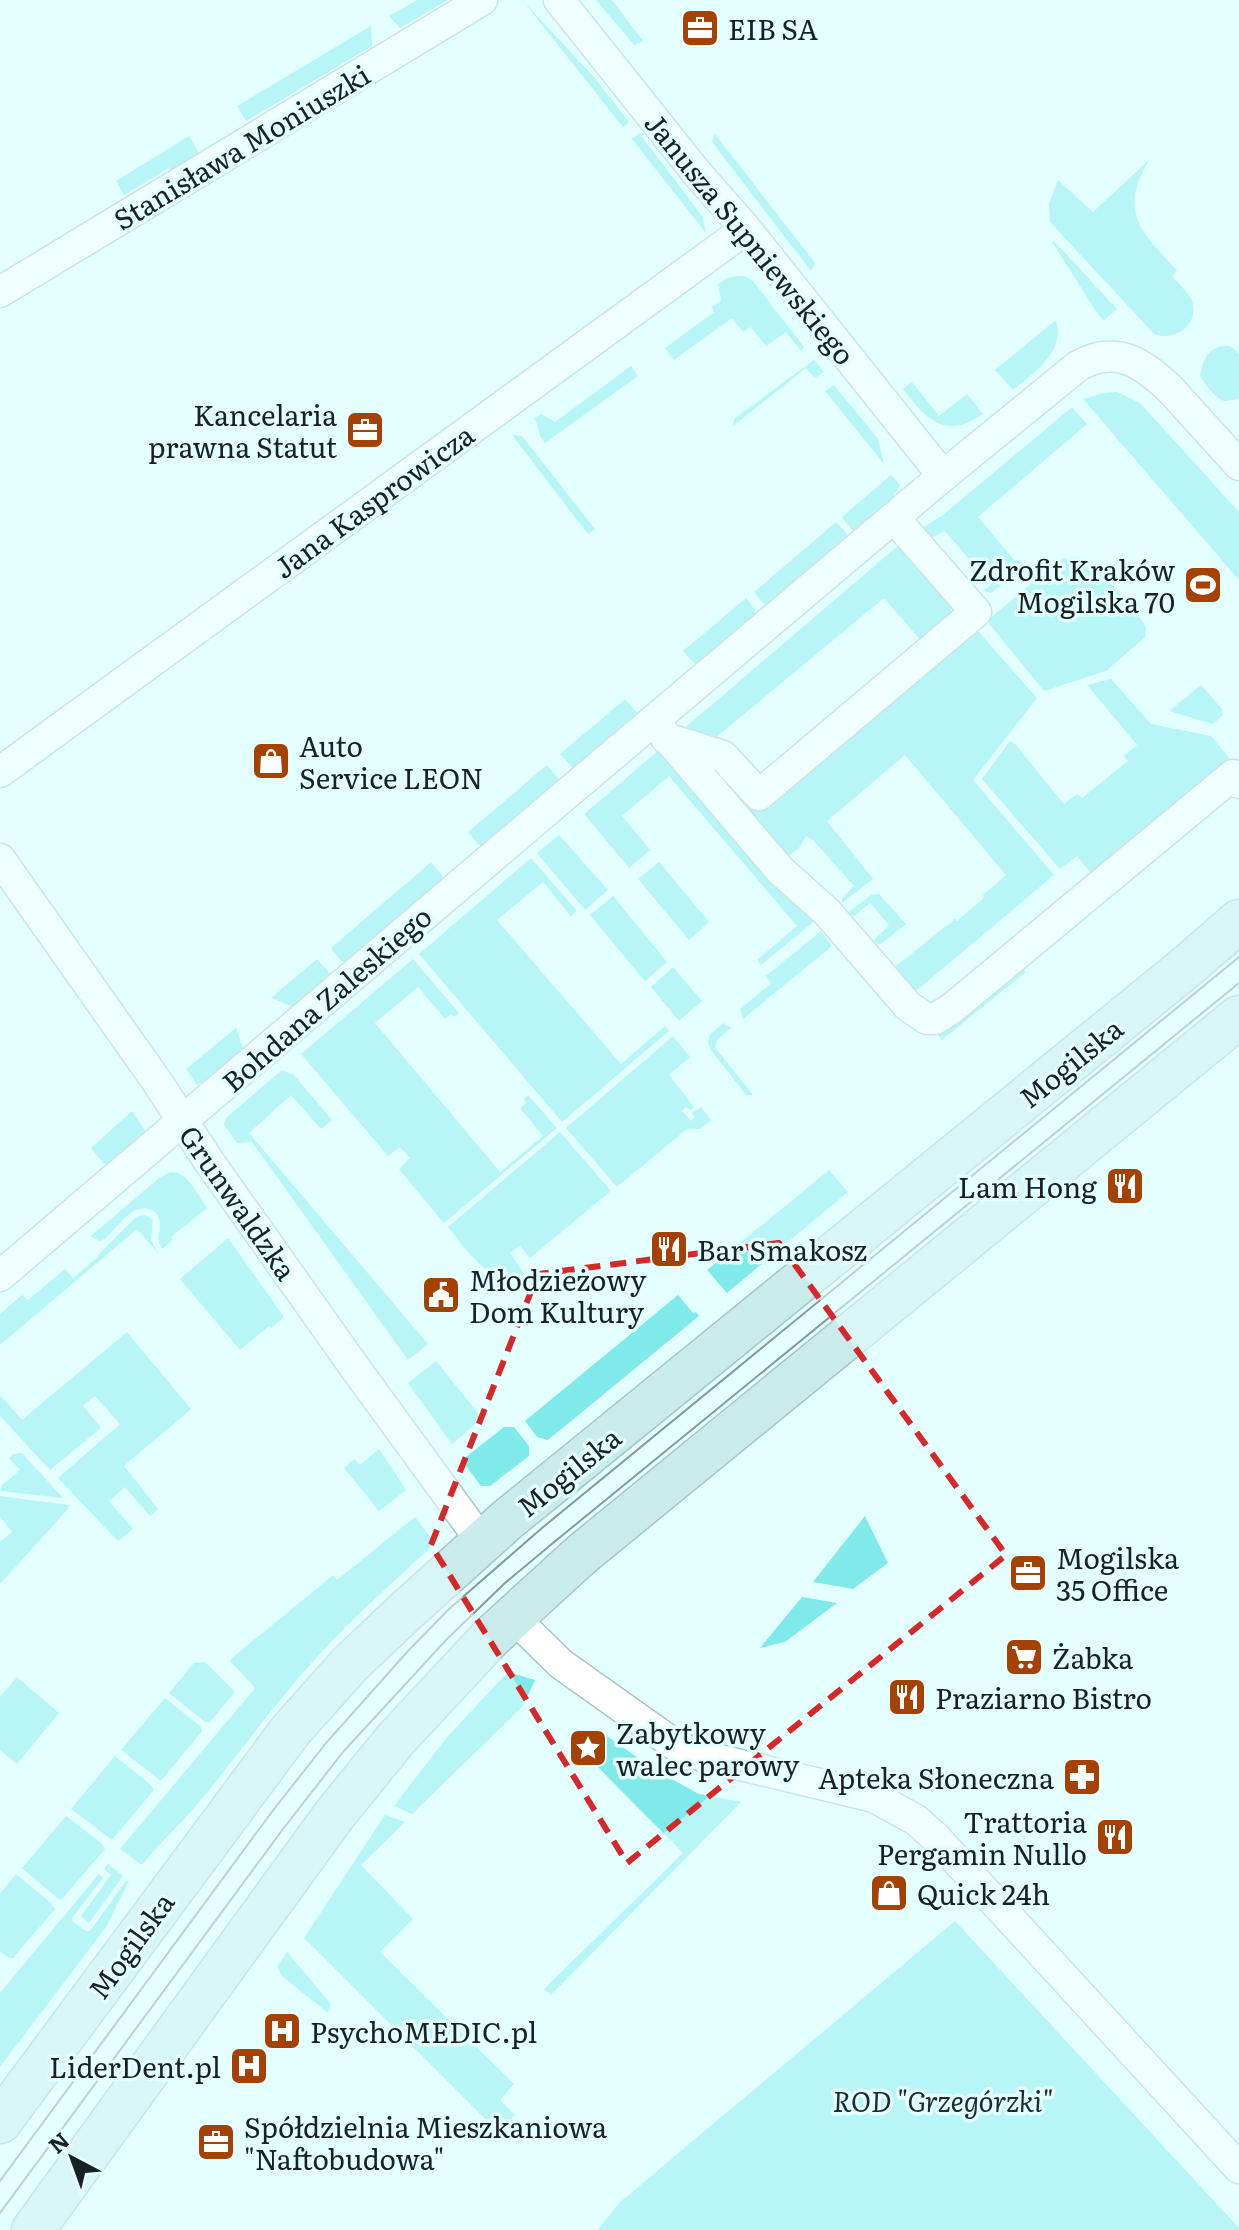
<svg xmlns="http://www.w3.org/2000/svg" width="1239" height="2230" viewBox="0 0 1239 2230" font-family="Literata,serif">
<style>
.green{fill:#80e9ea}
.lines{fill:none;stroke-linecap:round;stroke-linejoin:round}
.minor-casing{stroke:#aac5c5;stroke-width:33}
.secondary-casing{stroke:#aac5c5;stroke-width:45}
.minor{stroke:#fff;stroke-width:30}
.secondary{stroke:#c9ebec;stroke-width:42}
.tram{stroke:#879b9b;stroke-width:2}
.marked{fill:none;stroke:#d62828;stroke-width:6;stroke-dasharray:16 10;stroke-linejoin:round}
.labels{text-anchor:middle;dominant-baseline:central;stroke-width:7;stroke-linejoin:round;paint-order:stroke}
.poi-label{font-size:28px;fill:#182222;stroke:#e3ffff;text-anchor:start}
.street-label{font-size:28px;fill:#182222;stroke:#e3ffff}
.park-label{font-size:28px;font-style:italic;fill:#192d2e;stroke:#e3ffff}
</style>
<rect width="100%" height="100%" fill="#e3ffff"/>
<path class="green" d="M417,0h31l-48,28 -11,-12z
M596,0h16l31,41 -9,4z
M523,1l71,76 35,45 -6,5z
M371,26l1,20 -126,75 -9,-15z
M639,133l63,83 4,17 -74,-94z
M715,134l100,129 -4,8 -99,-129z
M189,136l10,17 -28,17 -2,-2 -45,27 -8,-14z
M1150,159c-33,54 -9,71 27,112l-5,5c6,7 16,16 20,25 8,24 -18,41 -38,33l-104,-112 -1,-18 9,-24 35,32z
M1054,241l63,68 -13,11 -5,-4 -47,-74z
M737,276h8l8,5 51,66 -3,4 -15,-19 -20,14 -15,-19 -8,5 -11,-14 -58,42 -9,-12 49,-36 -2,-5 9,-7 -3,-16 10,-6z
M1056,320c10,32 -23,53 -43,70l-18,-20z
M1222,346h8l9,7v45c-3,1 -11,3 -14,3 -10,-2 -20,-18 -25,-25 3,-15 6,-26 22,-30z
M814,360l10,12 -9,6 -9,-10 -73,58 1,-7z
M631,366l7,10 -93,67 -5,-7 -5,-18 6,-4 14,8z
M912,382l27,34 28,-22 16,20c-38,26 -56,6 -80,-25z
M834,385l44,54 6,25 -59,-73z
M1117,392l23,11 99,109v68l-156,-181 20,-6z
M1072,407l15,17 -109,93 38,45 3,-2 6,6 -34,27 -8,-2 8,-6 -46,-54 -20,10 -4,-12 22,-14z
M512,435l10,1 73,93 -7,5z
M891,475l9,10 -10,17 -33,28h-5l-10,-13z
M836,522l11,12 -1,6 -77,65 -5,-1 -10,-12z
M900,544l52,62 -2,9 -27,28 -39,-45 -176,146 -28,-12z
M1075,557l14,3 6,4 48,58 3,5 -1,10 -39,34 -62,20 -57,-70 66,-56 9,-6z
M746,598l9,12v7l-56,47h-4l-12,-13z
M977,630l60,68 -64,82 81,95 -144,121 -12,-18 -2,-12 59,-47 2,2 27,-23 -1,-3 23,-20 -101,-120 -78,66 46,58 -31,24v-5l12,-12 -41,-46 -7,-4 -7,12 -12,9 -91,-103 7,2c17,18 39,54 65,53z
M1111,679l40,45 60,12 23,28 -138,115 -19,-23 -17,13 -78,-90 28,-38 5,3 49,60 13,-10 5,4 46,-37 -4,-5 13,-11 -50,-60z
M1201,685l21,24v7l-9,8 -44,-13z
M625,699l13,15 -1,3 -62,53 -15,-16z
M658,751l9,2 147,161 -2,9 -51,42 -4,-5 40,-34 -128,-150 -47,40 28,34 -21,18 -45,-54z
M547,765l11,13 1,5 -74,63 -6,-1 -11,-13z
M559,835l49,55 -23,20 -48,-57z
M531,858l46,53 -6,5 -28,-34 -46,38 124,144 44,-38 4,5 -107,91 -143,-168z
M431,862l11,13v7l-95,81 -5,-1 -11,-14z
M659,862l50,60 -20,18 -51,-61z
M879,894l27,30 -25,20h-4l-3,-4 15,-15 -19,-22 -16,13h-4l-1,-4 22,-17z
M613,896l54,66 -22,19 -55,-66z
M821,931l11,15 -89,73 -3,-10 31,-26 -5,-7z
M1239,946v6l-684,558 -3,-2z
M317,959l16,18 -37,31 -25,-10z
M413,959l46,54 -5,4 -3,-3 -6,5 -27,-32 -43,36 125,149 43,-36 -23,-28 6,-5 -2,-4 4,-4 29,33 -113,95 -45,-54 11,-11 -10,-11 -12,9 -87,-102z
M1017,963l9,9 -84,68 -7,-8z
M673,967l29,34 -23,20 -28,-34z
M723,1023l8,5 -14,12 -2,7 38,48h-7l-35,-45 -3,-7 1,-7z
M236,1028l8,23 -35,29 -12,5 -11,-16z
M673,1036l17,21 -21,18 25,32 -4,3 -4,-3 -4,4 9,10 4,-4 -3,-4 9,-6 10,13 -11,9h-13l-70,58 -51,-59z
M282,1070l12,5 38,45 -11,9 -30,-34 -42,38 179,211 -20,16 -156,-218 -15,1 -13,-18 2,-7z
M132,1111l14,21 -39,35 -16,-19z
M560,1132l51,59 -81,67 -10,-12 -10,7 14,21c-33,17 -57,-25 -76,-47z
M829,1170l19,22 -121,101 -20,-23z
M170,1172c18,-1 27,22 37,36l-36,29 2,3 -11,9c-8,-14 1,-19 -3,-30 -1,-5 -5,-8 -8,-9 -18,-9 -35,19 -46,29l-6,2 -8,-5 68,-58z
M145,1215l8,5 -2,20 7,13 -21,-24 -137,116v-31l22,-19 6,5 37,-31 8,9 26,-22 -1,-1 36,-36 4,-3z
M228,1238l56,79 -13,11 -2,-2 -29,24 -60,-71z
M678,1295l15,18 3,-1 3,4 -151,124 -11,-3 -12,-16z
M127,1332l64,77 -67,57 34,43 -8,7 -25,-29 -16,14 24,28 -15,12 -60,-63 62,-54 -25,-28 -12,10 18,22 -51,42 -50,-54v-21l22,25z
M436,1361l46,57 -30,26 -44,-61z
M504,1427h10l15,19v10l-39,30h-9l-19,-26z
M379,1449l27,41 -27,21 -35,-43 10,-9 6,6z
M22,1453l41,45 -63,-7 2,-6 18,-15 -11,-12 4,-4z
M0,1496l69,9 -1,4 -68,75v-42l12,-10 -12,-16z
M865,1516l23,47 -35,26 -40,-7z
M415,1517l20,26c-40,38 -82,74 -119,115 -42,46 -77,96 -116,143 -19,23 -40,41 -58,64l-22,-16 135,-161 -24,-26 1,-4 101,-83 4,5z
M802,1597l35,6 -52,39 -25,6z
M205,1662l30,30 -26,31 -4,-1 -36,-29 25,-30z
M508,1672l27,8 -12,26 -111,108 -18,-8 53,-69z
M17,1677l42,36 -42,51 -17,-14v-53z
M165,1698l35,28 2,5 -41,50 -40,-31z
M591,1735l16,1 48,34 44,24 42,8 -190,193 -7,-6 139,-136 -103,-104z
M115,1756l36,29 3,5 -42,50 -41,-31z
M385,1815l20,7 -44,43 52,54 -33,33 134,132 -14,16 15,15 -16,18 -195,-195z
M66,1816l36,28 3,5 -44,51 -4,-2 -35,-30z
M108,1864l15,12 -34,47 -8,-7 30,-41 -7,-6z
M16,1874l36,30 3,5 -42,49h-4l-9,-7v-57z
M99,1874l4,4 -31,40 1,4 13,9h4l35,-49 3,-2 1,1 -23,46 -106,140v-74z
M955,1921l284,307v2h-641l21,-27z
M287,1952l44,52 -3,9 -46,-37 -5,-9z"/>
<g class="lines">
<g class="minor-casing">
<path id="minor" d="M559,0l137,172 50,57 197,247
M0,292l482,-292
M653,721l127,149 47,42 81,94 19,13h8l16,-10 282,-234 6,8
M666,738l57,18 36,39 217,-183 -82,-94
M0,772l746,-543
M0,859l158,224 50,77 145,205 129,177
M0,1276l557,-474 386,-326 135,-110c38,-22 65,-3 93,24l68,75
M513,1617l48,47 117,83 21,8 175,42 42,23 20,18 303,330"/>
</g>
<g class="secondary-casing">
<path id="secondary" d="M0,2122l291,-392 59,-66 57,-54 100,-90 678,-552 54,-47
M33,2230l302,-416 61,-75 95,-102 91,-83 657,-537"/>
</g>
<use href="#minor" class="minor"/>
<use href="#secondary" class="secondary"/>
<path class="tram" d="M0,2181l271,-368 55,-70 82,-92 41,-42 93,-81 697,-571
M0,2213l283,-384 60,-77 104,-113 58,-56 48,-40 686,-560"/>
</g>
<path d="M0 0H1239V2230H0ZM779,1243l227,312 -379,308 -196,-318 107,-271z" fill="#e3ffff" fill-opacity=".55" fill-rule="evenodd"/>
<path class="marked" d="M779,1243l227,312 -379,308 -196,-318 107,-271z"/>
<defs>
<g id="office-square" transform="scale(2)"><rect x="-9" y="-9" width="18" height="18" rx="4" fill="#a44103" stroke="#e3ffff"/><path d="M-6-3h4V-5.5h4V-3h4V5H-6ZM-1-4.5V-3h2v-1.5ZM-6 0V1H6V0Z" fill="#fff"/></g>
<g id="stadium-square" transform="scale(2)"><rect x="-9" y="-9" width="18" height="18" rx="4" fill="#a44103" stroke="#e3ffff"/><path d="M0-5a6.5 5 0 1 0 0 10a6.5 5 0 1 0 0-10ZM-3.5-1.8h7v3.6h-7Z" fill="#fff"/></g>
<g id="shop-square" transform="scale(2)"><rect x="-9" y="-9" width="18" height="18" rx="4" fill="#a44103" stroke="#e3ffff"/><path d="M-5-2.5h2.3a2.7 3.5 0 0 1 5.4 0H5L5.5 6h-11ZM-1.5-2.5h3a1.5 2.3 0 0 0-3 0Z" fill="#fff"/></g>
<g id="restaurant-square" transform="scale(2)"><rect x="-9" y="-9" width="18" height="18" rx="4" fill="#a44103" stroke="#e3ffff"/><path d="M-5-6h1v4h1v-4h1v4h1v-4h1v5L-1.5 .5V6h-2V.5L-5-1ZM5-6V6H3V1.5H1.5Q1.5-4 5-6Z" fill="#fff"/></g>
<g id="civic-square" transform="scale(2)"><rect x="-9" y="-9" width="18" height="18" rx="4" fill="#a44103" stroke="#e3ffff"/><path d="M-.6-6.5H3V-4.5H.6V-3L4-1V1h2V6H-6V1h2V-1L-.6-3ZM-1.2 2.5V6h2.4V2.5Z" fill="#fff"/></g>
<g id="supermarket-square" transform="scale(2)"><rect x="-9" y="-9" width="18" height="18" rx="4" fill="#a44103" stroke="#e3ffff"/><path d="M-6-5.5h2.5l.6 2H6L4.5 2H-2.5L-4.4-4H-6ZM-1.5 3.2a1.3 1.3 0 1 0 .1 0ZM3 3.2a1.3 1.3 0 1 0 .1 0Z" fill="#fff"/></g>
<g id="sight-square" transform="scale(2)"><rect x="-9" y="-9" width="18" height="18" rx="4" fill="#a44103" stroke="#e3ffff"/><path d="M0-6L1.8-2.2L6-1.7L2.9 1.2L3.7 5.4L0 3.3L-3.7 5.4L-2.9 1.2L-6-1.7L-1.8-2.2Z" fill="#fff"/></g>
<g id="pharmacy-square" transform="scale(2)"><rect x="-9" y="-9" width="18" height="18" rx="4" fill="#a44103" stroke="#e3ffff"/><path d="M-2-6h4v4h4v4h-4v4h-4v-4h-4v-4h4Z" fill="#fff"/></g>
<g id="hospital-square" transform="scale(2)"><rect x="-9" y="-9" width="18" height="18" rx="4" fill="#a44103" stroke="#e3ffff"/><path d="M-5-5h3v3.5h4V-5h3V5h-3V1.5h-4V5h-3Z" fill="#fff"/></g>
</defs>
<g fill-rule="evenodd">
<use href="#office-square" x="700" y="28"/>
<use href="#office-square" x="365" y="430"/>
<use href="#stadium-square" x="1203" y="585"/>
<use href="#shop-square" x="271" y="761"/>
<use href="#restaurant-square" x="1125" y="1186"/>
<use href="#restaurant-square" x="669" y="1249"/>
<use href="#civic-square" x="441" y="1295"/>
<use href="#office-square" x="1028" y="1573"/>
<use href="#supermarket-square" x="1024" y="1657"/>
<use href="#restaurant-square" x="907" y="1697"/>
<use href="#sight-square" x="588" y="1748"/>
<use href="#pharmacy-square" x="1082" y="1777"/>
<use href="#restaurant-square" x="1115" y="1837"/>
<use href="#shop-square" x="889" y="1893"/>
<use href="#hospital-square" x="282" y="2031"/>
<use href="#hospital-square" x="249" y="2066"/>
<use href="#office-square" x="216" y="2142"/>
</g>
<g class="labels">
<g class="poi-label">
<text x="728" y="28">EIB SA</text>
<text x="337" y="414" text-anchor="end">Kancelaria<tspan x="337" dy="32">prawna Statut</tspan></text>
<text x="1175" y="569" text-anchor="end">Zdrofit Kraków<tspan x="1175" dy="32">Mogilska 70</tspan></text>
<text x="299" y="745">Auto<tspan x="299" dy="32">Service LEON</tspan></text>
<text x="1097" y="1186" text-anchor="end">Lam Hong</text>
<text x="697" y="1249">Bar Smakosz</text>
<text x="469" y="1279">Młodzieżowy<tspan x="469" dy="32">Dom Kultury</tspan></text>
<text x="1056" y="1557">Mogilska<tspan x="1056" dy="32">35 Office</tspan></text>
<text x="1052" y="1657">Żabka</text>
<text x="935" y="1697">Praziarno Bistro</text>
<text x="616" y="1732">Zabytkowy<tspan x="616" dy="32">walec parowy</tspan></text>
<text x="1054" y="1777" text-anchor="end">Apteka Słoneczna</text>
<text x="1087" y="1821" text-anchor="end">Trattoria<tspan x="1087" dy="32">Pergamin Nullo</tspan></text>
<text x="917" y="1893">Quick 24h</text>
<text x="310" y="2031">PsychoMEDIC.pl</text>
<text x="221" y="2066" text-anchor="end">LiderDent.pl</text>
<text x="244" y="2126">Spółdzielnia Mieszkaniowa<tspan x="244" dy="32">"Naftobudowa"</tspan></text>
</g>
<g class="street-label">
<text transform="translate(241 146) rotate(-31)">Stanisława Moniuszki</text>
<text transform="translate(751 238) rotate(51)">Janusza Supniewskiego</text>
<text transform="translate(373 500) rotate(-36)">Jana Kasprowicza</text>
<text transform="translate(326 998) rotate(-41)">Bohdana Zaleskiego</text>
<text transform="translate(1070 1062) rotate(-39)">Mogilska</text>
<text transform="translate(239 1202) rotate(55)">Grunwaldzka</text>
<text transform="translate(568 1471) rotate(-39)">Mogilska</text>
<text transform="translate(130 1945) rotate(-54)">Mogilska</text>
</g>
<g class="park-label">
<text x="943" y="2100">ROD "Grzegórzki"</text>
</g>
</g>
<g transform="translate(72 2158) rotate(319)" stroke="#e3ffff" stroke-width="6" paint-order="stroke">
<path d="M0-6L14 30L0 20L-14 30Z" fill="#182222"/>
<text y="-12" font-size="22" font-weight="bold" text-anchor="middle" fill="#182222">N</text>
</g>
</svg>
